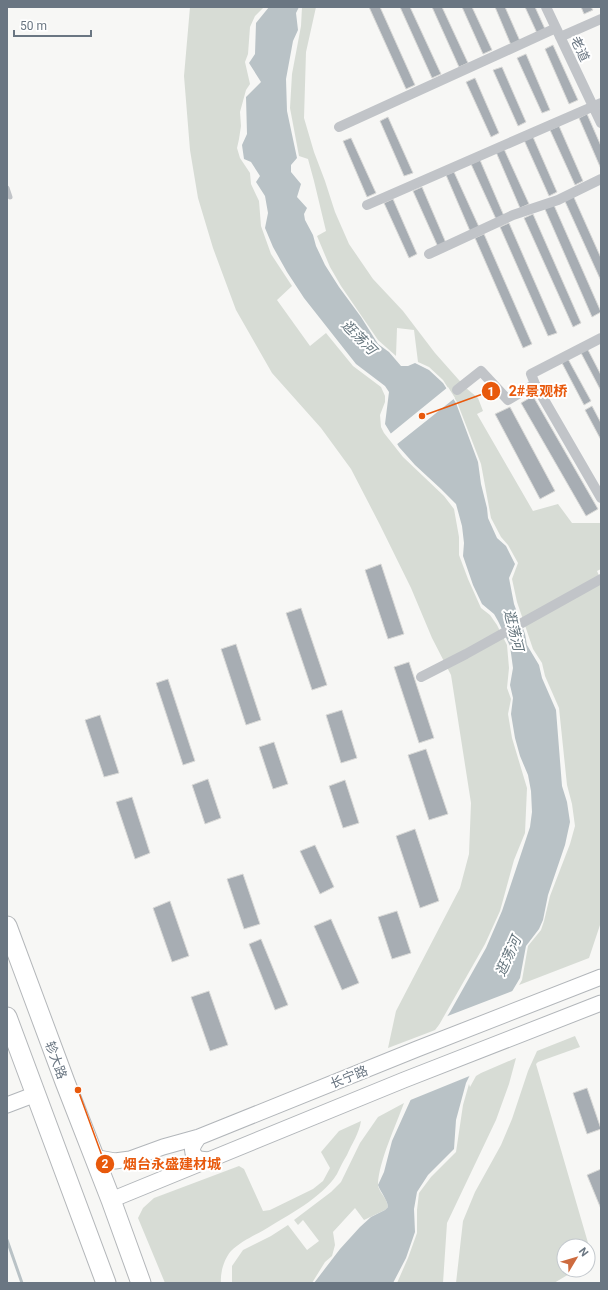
<svg xmlns="http://www.w3.org/2000/svg" width="608" height="1290" viewBox="0 0 608 1290" font-family="Roboto,'Noto Sans SC',sans-serif">
<style>
.green{fill:#d7dcd5}
.water{fill:#b9c2c6}
.pier{fill:#f7f7f5}
.lines{fill:none;stroke-linecap:round;stroke-linejoin:round}
.stream{stroke:#b9c2c6;stroke-width:3}
.building{fill:#a7adb3;stroke:#d9d9d7}
.secondary-casing{stroke:#b2b6ba;stroke-width:17}
.highway-casing{stroke:#b4b7ba;stroke-width:21}
.lane{stroke:#c1c4c8;stroke-width:5}
.street{stroke:#c1c4c8;stroke-width:10}
.secondary{stroke:#fff;stroke-width:15}
.highway{stroke:#fff;stroke-width:19}
.labels{text-anchor:middle;dominant-baseline:central;stroke-width:4;stroke-linejoin:round;paint-order:stroke}
.street-label{font-size:13px;fill:#6a7682;stroke:#fff}
.water-label{font-size:14px;font-style:italic;fill:#66767e;stroke:#fff}
.leader{fill:none;stroke:#e8590c;stroke-width:1.5}
.callout-dot{fill:#e8590c;stroke:#fff;stroke-width:1.5}
.mark-label{font-size:12px;text-anchor:middle;font-weight:bold;fill:#fff}
.callout-label{font-size:14px;text-anchor:middle;font-weight:bold;fill:#e8590c;stroke:#fff;stroke-width:4;stroke-linejoin:round;paint-order:stroke}
</style>
<rect width="100%" height="100%" fill="#f7f7f5"/>
<path class="green" d="M190,7h74l-9,9 -5,11 -2,27 -3,8 5,22 -4,6 -6,22 1,14 -2,13 -2,9 3,10 10,15 1,11 8,17 2,25 10,28 21,32 -15,14 33,46 16,-13 27,33 28,21 4,9v6l-5,13 1,12 3,6 19,24 41,39 10,13 5,28v18l9,24 13,29 9,7 7,10 10,20 2,23 -2,20 4,11 -3,15 4,24 15,50 -2,45 -11,27 -14,51 -15,33 -46,81 -4,5 -5,2 -42,16 8,-37 64,-123 9,-34 2,-51 -20,-128 -19,-37 -21,-50 -31,-63 -29,-56 -30,-41 -49,-55 -36,-63 -23,-62 -15,-50 -8,-48 -6,-74z
M302,7h14l-10,45 -2,66 10,34 11,29 10,31 14,32 24,35 30,32 32,42 31,35 12,10 5,13 -6,3 56,97 25,-7 14,19h29v46l-4,2 4,9v342l-12,36 -70,27 3,-5 6,-34 13,-16 3,-9 6,-25 20,-52 5,-18 -3,-22 -5,-19 -8,-77 -14,-32 -3,-13 -9,-14 -16,-47 -5,-23 6,-16 -10,-18 -7,-8 -10,-19 -10,-54 -24,-62 -14,-22 -14,-13 -11,-5 -4,-32 -17,-2 -1,28 -18,-16 -37,-54 -11,-19 -13,-31 9,-5 -12,-50 -6,-22 -9,-3 -9,-48 2,-34 9,-48z
M575,1036l5,11 -42,15 -2,2 57,196 -5,3v-17h-24v24h12l-22,13h-98l7,-62 12,-29 26,-47 11,-26 16,-48 9,-20z
M516,1058l-7,26 -13,36 -49,103 -4,60h-46l11,-25 9,-25v-23l2,-17 12,-16 25,-25 7,-47 6,-21 1,3 6,-11 5,-3z
M404,1103c-8,22 -25,58 -26,81 0,8 9,13 10,23l-3,3 -21,10 -9,-12 -22,24 2,13 -3,11 -7,6 -13,21h-80v-17l11,-16 28,-14 17,-11 19,25 12,-9 -16,-21 -5,5 -4,-5 37,-28 10,-10 19,-39 18,-26z
M361,1121c-2,13 -9,22 -14,34 -4,6 -7,13 -10,19 -15,24 -49,41 -73,56 -11,6 -24,12 -33,21 -7,8 -11,22 -10,32h-56l-27,-65 5,-10 11,-10 85,-32 5,3 19,42 7,-1 43,-21 10,-8 7,-13 -9,-16 18,-21z"/>
<path class="water" d="M269,7h30l-3,6 2,17 -5,11 -7,38 1,32 10,47 -6,7v7l10,12 -4,13 10,11 -3,6 1,6 8,15 3,11 9,19 14,22 22,30 17,27 11,8 12,14h7l7,-3 14,7 14,13 13,20 22,59 3,22 6,24 1,10 9,20 9,8 9,18 -6,14 5,26 11,30 2,11 12,20 3,13 14,32 6,76 5,16 3,20 -5,23 -17,50 -5,25 -4,9 -13,17 -6,32 -13,22 -41,83 -10,37 -2,29 -26,26 -11,17 -3,17 1,23 -9,26 -13,25h-79l26,-34 20,-22 11,-10 14,-7 3,-3c-1,-8 -7,-14 -10,-22l6,-13 8,-31 38,-84 9,-28 11,-17 36,-64 16,-37 28,-84 2,-15 -1,-21 -3,-16 -8,-19 -5,-18 -4,-24 2,-16 -3,-13 3,-17 -3,-22 -12,-25 -4,-7 -12,-10 -9,-19 -10,-29 1,-13 -2,-17 -6,-22 -15,-15 -26,-24 -16,-18 -14,-23 4,-32 -4,-6 -29,-22 -52,-66 -17,-26 -14,-25 -8,-19 3,-15 -3,-17 -9,-14 4,-6 -9,-14 -7,-3 -2,-14 5,-11 -1,-37 15,-15 -12,-19 6,-9 1,-31z"/>
<path class="pier" d="M448,387l7,11 -59,47 -7,-10z
M515,990l-22,41 -21,44 -64,26 20,-45 9,-28 8,-11z"/>
<g class="lines">
<path class="stream" d="M7,1240l15,43"/>
</g>
<path class="building" d="M369,7h11l35,78 -9,4z
M400,7h10l31,67 -9,4z
M432,7h10l26,56 -9,4z
M462,7h10l20,43 -9,4z
M495,7h10l15,34 -9,4z
M525,7h10l10,22 -8,4z
M581,7h10l2,3 -9,4z
M553,45l25,55 -9,4 -24,-55z
M526,54l24,56 -8,3 -25,-55z
M502,67l24,55 -8,4 -25,-56z
M475,78l24,55 -8,4 -25,-55z
M587,114l14,32v23l-22,-51z
M388,117l25,56 -9,3 -24,-55z
M559,126l24,55 -8,4 -25,-55z
M533,137l24,55 -8,4 -25,-56z
M351,138l25,55 -9,4 -24,-56z
M504,149l25,55 -9,4 -24,-56z
M480,160l24,56 -8,3 -25,-55z
M454,172l25,55 -9,4 -24,-56z
M422,187l24,56 -8,4 -25,-56z
M572,193l29,65v23l-38,-84z
M393,199l24,55 -8,4 -25,-55z
M553,203l48,109 -9,5 -48,-110z
M533,214l48,109 -8,4 -49,-109z
M509,223l48,110 -9,3 -48,-109z
M484,234l48,110 -9,4 -48,-110z
M587,348l14,27v16l-21,-40z
M568,359l23,42 -7,4 -22,-42z
M533,396l65,113 -12,7 -65,-113z
M592,406l9,17v17l-16,-30z
M510,407l45,84 -15,8 -45,-85z
M381,564l23,70 -16,5 -23,-69z
M301,608l26,77 -15,5 -26,-77z
M236,644l25,76 -15,5 -25,-76z
M409,662l25,76 -15,5 -25,-76z
M168,679l27,82 -12,4 -27,-82z
M342,710l15,48 -16,5 -15,-48z
M100,715l19,58 -15,4 -19,-57z
M274,742l14,42 -15,5 -14,-42z
M426,749l22,65 -19,6 -21,-65z
M208,779l13,39 -16,6 -13,-39z
M345,780l14,43 -16,5 -14,-42z
M132,797l18,56 -15,6 -19,-57z
M415,829l24,72 -19,7 -24,-72z
M315,845l19,42 -14,7 -20,-43z
M243,874l17,50 -16,5 -17,-50z
M170,901l19,55 -17,6 -19,-54z
M397,911l14,42 -19,6 -14,-42z
M331,919l28,64 -17,7 -28,-64z
M261,939l27,66 -13,5 -26,-66z
M209,991l19,54 -18,6 -19,-54z
M587,1088l14,41 -14,5 -14,-41z
M601,1169v40l-14,-34z"/>
<g class="lines">
<g class="secondary-casing">
<path id="secondary" d="M7,1105l29,-11
M199,1137c-6,8 -11,15 0,22l10,1
M93,1157l22,4 15,-2 33,-12 36,-10 218,-88 184,-72
M111,1200l293,-120 197,-77"/>
</g>
<g class="highway-casing">
<path id="highway" d="M7,926l58,156 46,118 30,83
M7,1017l99,266"/>
</g>
<path class="lane" d="M7,188l3,9"/>
<path class="street" d="M546,7l55,116
M560,37l41,-18
M339,127l217,-99
M367,205l234,-102
M429,254l84,-39 45,-15 43,-21
M535,384l-4,-10 70,-36
M457,390l24,-19 27,29 27,-16 66,114
M421,677l45,-23 135,-75"/>
<use href="#secondary" class="secondary"/>
<use href="#highway" class="highway"/>
</g>
<g class="labels">
<g class="street-label">
<text transform="translate(580 49) rotate(65)">老道</text>
<text transform="translate(56 1060) rotate(70)">轸大路</text>
<text transform="translate(349 1077) rotate(-22)">长宁路</text>
</g>
<g class="water-label">
<text transform="translate(359 337) rotate(45)">逛荡河</text>
<text transform="translate(514 630) rotate(76)">逛荡河</text>
<text transform="translate(508 956) rotate(-66)">逛荡河</text>
</g>
</g>
<path class="leader" d="M422 416L491 391M78 1090L105 1164"/>
<g class="callout-dot">
<circle cx="422" cy="416" r="4"/>
<circle cx="78" cy="1090" r="4"/>
<circle cx="491" cy="391" r="10"/>
<circle cx="105" cy="1164" r="10"/>
</g>
<g class="mark-label">
<text x="491" y="396">1</text>
<text x="105" y="1168">2</text>
</g>
<g class="callout-label">
<text x="538" y="396">2#景观桥</text>
<text x="172" y="1169">烟台永盛建材城</text>
</g>
<rect width="608" height="1290" fill="none" stroke="#6a7682" stroke-width="16"/>
<g transform="translate(576 1258) rotate(52)"><circle r="19" fill="#ffffff" stroke="#c3c8cd"/>
<path d="M0-3L7 15L0 10L-7 15Z" fill="#cd6b3f"/>
<text y="-6" font-size="11" font-weight="bold" text-anchor="middle" fill="#6a7682">N</text>
</g>
<path d="M14 30v6h77v-6" fill="none" stroke="#6a7682" stroke-width="2"/>
<text x="20" y="30" font-size="12" fill="#6a7682" stroke="#ffffff" stroke-width="3" paint-order="stroke">50 m</text>
</svg>
